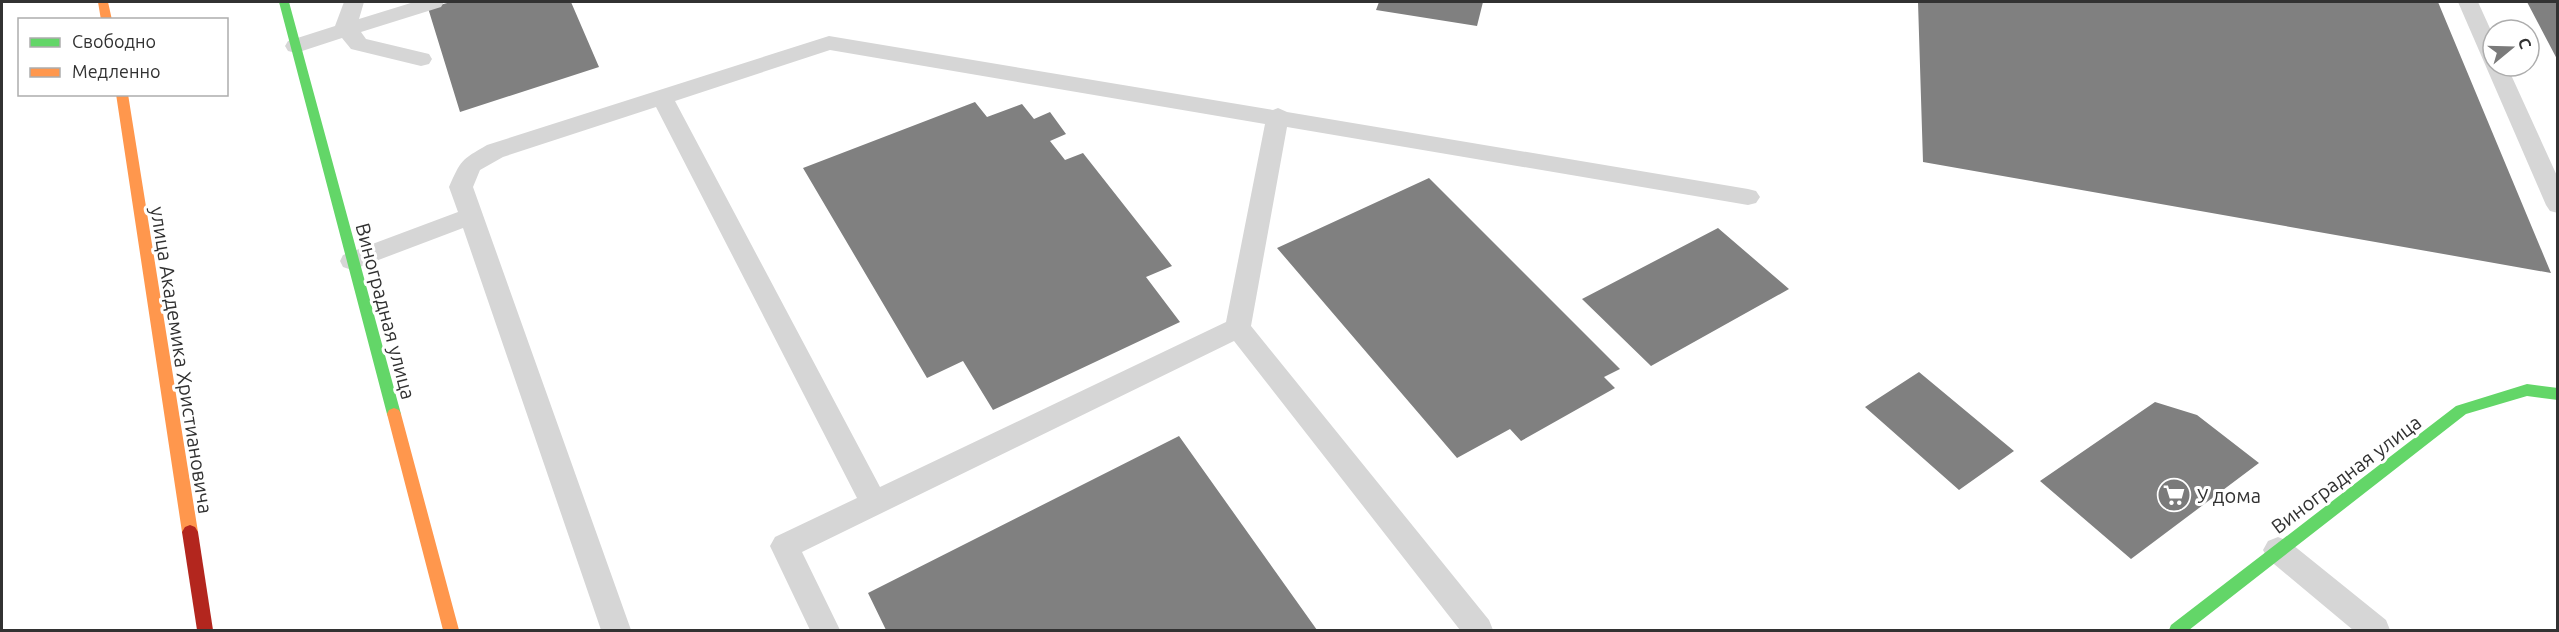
<svg xmlns="http://www.w3.org/2000/svg" width="2559" height="632" viewBox="0 0 2559 632" font-family="Ubuntu,sans-serif">
<style>
.building{fill:#808080}
.lines{fill:none;stroke-linecap:round;stroke-linejoin:round}
.lane{fill:#d6d6d6;fill-rule:evenodd}
.fast{fill:#63d668;fill-rule:evenodd}
.slow{fill:#ff974d;fill-rule:evenodd}
.jam{fill:#b3261e;fill-rule:evenodd}
.labels{text-anchor:middle;dominant-baseline:central;stroke-width:6;stroke-linejoin:round;paint-order:stroke}
.street-label{font-size:20px;fill:#323232;stroke:#fff}
.poi-label{font-size:20px;fill:#323232;stroke:#fff;text-anchor:start}
</style>
<rect width="100%" height="100%" fill="#fff"/>
<path class="building" d="M451,2h120l28,65 -139,45 -32,-104z
M1379,2h104l-6,24 -101,-16z
M1918,2h520l113,271 -628,-111z
M2527,2h31v59z
M975,102l12,15 35,-13 12,15 16,-7 16,22 -16,7 15,19 18,-7 89,113 -26,11 34,45 -187,88 -30,-49 -36,17 -124,-210z
M1429,178l191,191 -16,8 11,11 -94,53 -11,-12 -53,29 -180,-210z
M1718,228l71,61 -138,77 -69,-67z
M1919,372l95,79 -55,39 -94,-83z
M2155,402l42,13 62,48 -128,96 -91,-78z
M1179,436l138,194h-431l-18,-37z"/>
<g class="lines">
<path class="lane" d="M344,2h20l-5,17 55,-17h30l-3,5 -80,25 5,7 63,15 3,5 -3,5 -8,2 -70,-17 -9,-11 -46,15 -8,-2 -3,-5 3,-5 47,-15z
M2458,2h20l15,33v31h14l51,112v35l-8,-2 -4,-6z
M829,36l444,74 5,-2 9,4 461,77 8,2 4,6 -4,6 -8,2 -461,-78 -36,199 238,294 4,10h-33l-226,-289 -432,211 38,78h-30l-40,-84 5,-9 82,-39 -201,-391 -153,50 -23,13 -7,17 158,443h-30l-138,-402 -111,42 -9,-3 -3,-6 3,-6 115,-43 -9,-25c12,-27 12,-27 38,-42zM830,50l435,74 -39,198 -346,165 -205,-386z
M2278,537l10,4 98,79 4,10h-37l-85,-71 -5,-9 5,-9z"/>
<path class="fast" d="M279,2h10l112,412 -2,4 -5,2 -5,-2 -2,-4z
M2527,384l31,4v12l-31,-4 -61,18 -277,216h-20l2,-5 285,-219z"/>
<path class="slow" d="M98,2h10l4,18h-11z
M116,94h12l70,438 -3,5 -5,2 -5,-2 -3,-5z
M394,408l5,2 2,4 58,216h-16l-56,-216 2,-4z"/>
<path class="jam" d="M190,525l5,2 3,5 15,98h-16l-15,-98 3,-5z"/>
</g>
<defs>
<g id="supermarket-disc" transform="scale(1.725)"><circle r="9.5" fill="#7a7a7a" stroke="#fff"/><path d="M-6-5.5h2.5l.6 2H6L4.5 2H-2.5L-4.4-4H-6ZM-1.5 3.2a1.3 1.3 0 1 0 .1 0ZM3 3.2a1.3 1.3 0 1 0 .1 0Z" fill="#fff"/></g>
</defs>
<g fill-rule="evenodd">
<use href="#supermarket-disc" x="2174" y="495"/>
</g>
<g class="labels">
<g class="street-label">
<text transform="translate(386 311) rotate(75)">Виноградная улица</text>
<text transform="translate(182 360) rotate(81)">улица Академика Христиановича</text>
<text transform="translate(2346 474) rotate(-37)">Виноградная улица</text>
</g>
<g class="poi-label">
<text x="2197" y="495">У дома</text>
</g>
</g>
<rect width="2559" height="632" fill="none" stroke="#323232" stroke-width="6"/>
<rect x="18" y="18" width="210" height="78" fill="#ffffff" stroke="#adadad" stroke-width="1.5"/>
<rect x="30" y="38" width="30" height="9" fill="#63d668" stroke="#adadad" stroke-width="1.5"/>
<text x="72" y="48" font-size="18" fill="#323232">Свободно</text>
<rect x="30" y="68" width="30" height="9" fill="#ff974d" stroke="#adadad" stroke-width="1.5"/>
<text x="72" y="78" font-size="18" fill="#323232">Медленно</text>
<g transform="translate(2511 48) rotate(71)"><circle r="28" fill="#ffffff" stroke="#adadad" stroke-width="1.5"/>
<path d="M0-4.5L10 22L0 15L-10 22Z" fill="#7a7a7a"/>
<text y="-9" font-size="16" font-weight="bold" text-anchor="middle" fill="#323232">С</text>
</g>
</svg>
